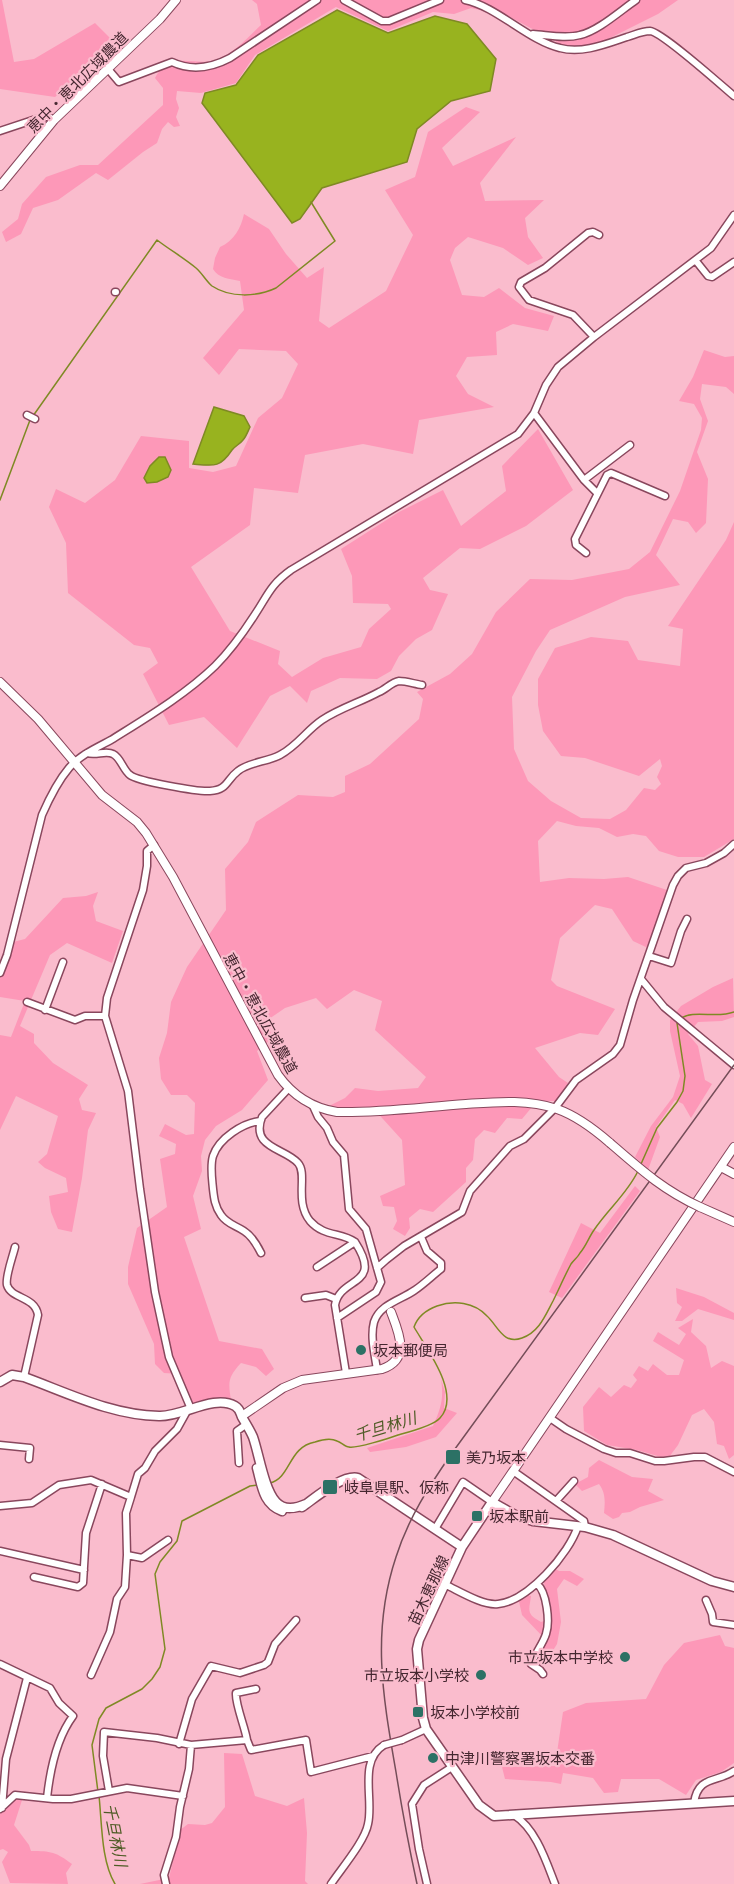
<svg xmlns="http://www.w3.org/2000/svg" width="734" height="1884" viewBox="0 0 734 1884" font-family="Commissioner,'Noto Sans JP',sans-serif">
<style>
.green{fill:#fd98b8}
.water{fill:#98b31f;stroke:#7f8924;stroke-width:1.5}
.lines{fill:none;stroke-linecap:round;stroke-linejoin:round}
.stream{stroke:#7f8924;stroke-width:1.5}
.minor-casing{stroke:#89475d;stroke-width:9}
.tertiary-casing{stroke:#89475d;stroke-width:10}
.secondary-casing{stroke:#89475d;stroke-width:11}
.minor{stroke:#fff;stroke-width:6}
.tertiary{stroke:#fff;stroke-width:8}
.secondary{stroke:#fff;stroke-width:8}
.rail{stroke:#744d58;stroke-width:1.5}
.minor-bridge-casing{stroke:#89475d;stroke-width:9;stroke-linecap:butt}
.tertiary-bridge-casing{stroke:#89475d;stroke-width:10;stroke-linecap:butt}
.minor-bridge{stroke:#fff;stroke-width:6}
.tertiary-bridge{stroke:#fff;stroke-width:8}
.poi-dot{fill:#2c7165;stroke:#fabccd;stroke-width:2}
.labels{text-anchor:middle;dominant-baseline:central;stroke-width:4.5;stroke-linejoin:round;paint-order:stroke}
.street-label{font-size:15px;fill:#452730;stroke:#fabccd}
.poi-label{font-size:15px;fill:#452730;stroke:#fabccd;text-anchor:start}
.water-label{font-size:16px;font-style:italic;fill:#4f5b26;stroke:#fabccd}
</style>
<rect width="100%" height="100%" fill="#fabccd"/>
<path class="green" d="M0,0h2l12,62 20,-3 61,-36 21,21 -61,53 -55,-8z
M252,0h426l-20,14 -56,28 -24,5 -14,-1 -54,-29 -39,-9 -17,6 -21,-2 -45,19 -52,-24 -81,48 -19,28 -35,10 -24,-2 -1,8 3,9 -3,9 4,9 -6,1 -6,-5 -6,7 -5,14 -14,9 -35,28 -12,-7 -38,27 -25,8 -12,26 -15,8 -4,-10 16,-13 4,-15 24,-27 34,-12h18l65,-60v-17l-8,-10c15,-29 39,-11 60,-18 18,-5 33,-23 46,-35l-4,-21z
M466,107l14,5 -38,36 11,18 63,-29 -36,46 5,18 59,-1 -19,18 3,19 15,21 -15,7 -25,-17 -35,-11 -13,11 -5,12 12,35 22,2 15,-9 26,20 29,8 -6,15 -35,-7 -17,8 1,23 -30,2 -11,19 12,18 26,13 -75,13 -6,34 -50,-10 -58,11 -7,38 -44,-5 -4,37 -59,42 39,64 50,20 -2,13 14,13 31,-19 38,-11 8,-18 22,-20 -3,-5 -35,-1 -1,-27 -11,-27 58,-37 44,-22 18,36 45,-35 -4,-25 36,-37 35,61 -47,36 -46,23 -20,-1 -37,30 7,12 18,4 -16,36 -16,9 -17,17 -8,15 -14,8 -37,-1 -29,13 -4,12 -17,-17 -20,10 -33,52 -33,-31 -35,8 -26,-51 15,-11 -8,-15 -16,-3 -66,-52 -2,-50 -17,-36 7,-18 29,14 30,-23 26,-44 48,5v27l24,4 23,-6 22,-48 24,-20 16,-34 -12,-13 -47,-2 -20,26 -16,-17 41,-48 -4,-29c-10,-2 -22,-3 -27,-12l2,-11 5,-11c14,-6 21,-19 24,-33l25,15 17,25 21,24 17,-11 -5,54 10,7 57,-37 27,-56 -28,-45 30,-13 13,-45z
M704,350l21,7 9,-1v38l-8,-7 -24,-3 -2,15 8,22 -11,31 11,27 -2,44 -10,10 -8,-11 -15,-3 -17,36 24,30 -55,12 -75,33 -14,21 -24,46 2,52 14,32 23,20 30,17 29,1 16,-9 18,-22 11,2 6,-6 -4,-7 5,-11 -2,-7 -21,17 -54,-18 -24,-2 -18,-25 -5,-26v-26l17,-31 36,-11 37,4 10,19 42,6 3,-37 -15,-3 58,-86 8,-18v317l-30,18h-26l-19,-6 -13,-15 -13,-2 -16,3 -18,-9 -23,-2 -19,-5 -19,20 2,41 29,-4 35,1 24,-2 39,13 -19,58 -15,-7 -21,-32 -17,-4 -35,33 -9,42 6,6 58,23 -17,26 -18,-2 -45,15 24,29 9,6 -11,18h-20l-15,18 -15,-1 -12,15 -11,-3 -9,9 -2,21 -7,8v14l-33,30 -13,-3 -11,9 1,10 -5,8 -12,-7 4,-8 -3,-14 -11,-1 -3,-10 25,-11 -3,-45 -29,-32 -27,2 -19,-3 18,-9 10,-10 23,3 40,-3 8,-11 -51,-47 7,-29 -28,-11 -27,19 -11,-11 -31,10 -16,11 3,19 -15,13 11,29 -26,30 -26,16 -11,14 -4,16 1,15 -9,25 8,33 -17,8 35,104 43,8 12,20 -8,7 -10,-9 -15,-4c-13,14 -13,19 -10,37l-28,4 -12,-1 -12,-29 -15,-1 -9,-9 -1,-20 -26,-60v-17l9,-39 30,-21 -7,-48 15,-5 1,-10 -17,-8 6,-12 21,11 8,-1 1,-31 -8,-8h-16l-10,-16 -2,-21 8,-25 4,-31 16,-35 39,-57 -1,-41 23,-27 8,-20 42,-27 35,2 12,-5v-16l25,-12 49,-45 4,-20 -6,-7 33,-18 22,-20 24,-42 34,-33 42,1 57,-11 21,-17 30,-61 21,-61 1,-12 -8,-14 -15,-3 14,-24z
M98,892l-5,14 3,15 27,10 -11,32 -45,-20 -17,12 -30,71 14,8v9l19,20 35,22 -9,14 3,11 14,3 -8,17 -6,48 -10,54 -14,-3 -7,-17 -2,-16 19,-4 -2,-14 -21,-10 -7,-6 9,-8 11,-38 -42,-20 -16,34v-95l11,2 14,-36 -25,-4v-18l13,-37 12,-3 38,-41 23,-2z
M733,978l1,39 -12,4 -24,1 -10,12 10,12 7,34 7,4 -21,34 -8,-14 -8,-4 -19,27 4,10 -12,33 -13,-13 16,-31 22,-29 7,-21 -10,-45v-11l11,-14 32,-19z
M635,1186l5,5 -78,107 -13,-6 32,-69 19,10z
M676,1288l28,9 30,16v7l-36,-11 -16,12h-7l7,-14 -5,-4z
M693,1319l-2,13 15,14 5,22 11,-7 12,5v89l-5,4 -5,-13 -7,-2 -3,-22 -10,-13 -12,6 -14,30 -9,12h-8l-24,-7 -30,-5 -23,-14 -1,-24 16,-20 12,10 13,-12 7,3 6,-8 -4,-5 6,-9 9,5 5,-7 14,11h12l5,-15 -31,-19 5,-9 21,13 7,-11 -8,-6z
M441,1379l4,13 -1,16 13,5 -21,24 -30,10 -36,5 -3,-4 66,-22c8,-18 11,-27 8,-47z
M599,1460l33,17 21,2 -5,12 16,9 -24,7 -10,5 -8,1 -3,4 -6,2 -9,-6c1,-10 2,-20 -5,-29l-17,7 -7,-7 13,-7 1,-9z
M552,1567l7,4h11l14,8 -7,7 -13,-7 -7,10 4,33 -4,22 -15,24 -9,-6 12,-23 -23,-24 -4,-18 7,-3 6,2c-2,15 -5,18 10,26l9,-3 -7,-42z
M720,1635l5,11 9,2v115l-13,9 -25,8 -10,15 -27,-16h-38l-3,13 -14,1 -11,-15 -30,-5 -2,11 -10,-2 -46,-3 -3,-12 53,-1 8,-54 23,-9 60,-4 18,-34 20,-22z
M224,1753l18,1 13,42 32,10 17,-8 3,35 -2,48 3,3h-168l29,-6 5,-21 2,-24 12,-9 17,1 7,-2 13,-16z
M16,1799l6,1 -8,25 15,20 2,6c20,0 25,1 41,13l-6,9 2,11 -58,-1 -8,-21 6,-10 -5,-3 -3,1v-37z"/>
<path class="water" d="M337,10l51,23 47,-17 32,8 29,35 -6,32 -39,10 -34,28 -10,33 -85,26 -22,31 -8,4 -90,-120 3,-10 31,-8 22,-30z
M214,407l30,9 6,11c-2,4 -4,10 -7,13 -3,4 -8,6 -11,10 -12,18 -18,16 -39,14z
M159,457h6l6,13 -3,7 -11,5 -10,1 -3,-5 6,-12z"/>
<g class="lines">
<path class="stream" d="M33,416l124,-176c13,10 27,18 39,28 6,5 10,13 16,18 18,12 45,11 64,2l59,-47 -24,-39
M0,500l30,-80
M680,1019c13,-10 37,0 54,-7
M641,1164l16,-36 20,-26 6,-11 2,-15 -8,-53
M270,1483c21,-5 18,-36 45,-41 6,-2 16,-4 22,-1 4,1 8,6 12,6 6,2 41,-9 49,-12 11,-3 35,-9 42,-17 22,-24 -14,-70 -26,-91 4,-11 12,-17 23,-21 17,-6 37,-4 50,10 11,10 16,29 35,22 17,-6 23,-22 31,-37 6,-12 12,-26 18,-37 3,-4 7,-7 9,-11 6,-7 9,-16 14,-23 14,-21 33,-36 44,-59
M98,1792l-6,-47 7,-26 7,-11 36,-19 10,-10 8,-12 5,-18 -10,-75 5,-12 17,-21 5,-20 68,-35 9,-1
M99,1796c3,27 2,65 16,88"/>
<g class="minor-casing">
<path id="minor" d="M344,0l38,21h7l51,-21
M465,0c31,6 64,41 95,48 22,6 46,-4 67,-11 7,-2 15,-6 23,-6 12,1 71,54 84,65
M533,34c15,1 32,5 47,1 18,-4 40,-24 56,-35
M108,69l11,13 53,-20c19,9 39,6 58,-4l87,-58
M0,131l42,-14h7l5,3
M696,261l12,15 4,1 22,-15
M115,292h1
M594,337l-21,-22 -44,-15 -10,-13 2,-5 24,-14 43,-35 5,-1 6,3
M534,413l50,67 13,13
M27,415l8,4
M584,480l46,-35
M586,553l-10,-8 -1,-6 32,-64 4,-2 54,23
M87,753c9,3 19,-3 26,1 8,4 10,16 17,21 7,6 68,17 80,16 18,-1 16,-11 28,-20 11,-9 29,-9 42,-16 17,-9 27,-25 42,-35 18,-12 39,-18 57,-28 7,-3 13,-10 20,-11 7,0 16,3 23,4
M154,845l-7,6v15l-4,24 -36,108 -2,18 23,75 12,98 15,103 14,65 22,52
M649,956l22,7 10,-32 6,-12
M0,973l7,-18 35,-140c7,-16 16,-34 27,-47 11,-13 27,-20 42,-28 35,-22 74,-45 104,-74 14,-14 28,-33 39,-50 14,-21 16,-31 37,-46l227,-136 16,-21 12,-28 12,-18 36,-30 117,-89 23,-33
M641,979l23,28 70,58
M27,1002l48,18 10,-4h20
M45,1010l18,-48
M289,1088l-27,29c-12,31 23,31 36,46 10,11 -4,38 12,58 14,16 31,11 45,21 29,45 -15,34 -20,63l11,68
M313,1106l5,11 9,11 6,14 11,13 5,54 17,20 15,53 -5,10 -39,26
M260,1121c-17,2 -41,17 -47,35 -3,10 -1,22 0,33 1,9 2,18 8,26 6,9 14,10 23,16 8,5 13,14 17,22
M15,1247c-2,9 -10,30 -8,38 4,14 28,11 31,30l-14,62
M317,1267l38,-25
M377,1268l9,-8 18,-14 58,-34 8,-21 40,-45 14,-7 31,-31 21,-28 37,-26 7,-9 13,-45 40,-115 5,-9 8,-8 20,-5 18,-10 10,-9
M305,1298l21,-3 10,4
M377,1370c-2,-15 -7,-33 -3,-48 6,-18 27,-22 41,-32 9,-6 17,-14 26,-21v-6l-14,-12 -6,-14
M550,1418l16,11 38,20 12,4h14l25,8h9l30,-4h11l29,15
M0,1445l30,3 -1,11
M239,1463l-2,-32 7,-5
M513,1471l71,50 1,6
M556,1501l18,-20
M0,1506l32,-3 27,-18 32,-5 40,17 7,-23 7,-6 10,-17 22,-22 10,-18
M435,1529l28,-47 29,20
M0,1551l84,19
M127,1555l15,3 26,-18
M34,1577l44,10 5,-4 3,-50 16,-49
M537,1584c10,8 13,38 9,50 -3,10 -11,19 -15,30l9,6 3,4
M446,1585c13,6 37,21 52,19 30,-3 71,-50 80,-78
M706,1600l6,14 1,8 21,3
M0,1664l50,24 9,15 14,13c-17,23 -23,54 -26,82
M91,1675l19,-43 7,-33 8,-12 2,-32 -1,-42 5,-16
M247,1740c-2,-13 -12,-36 -11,-47l20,-4
M402,1740l24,-11
M179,1744l13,-45 19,-33 29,7 24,-8 4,-3 7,-18 21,-24
M109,1791l-6,-35 1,-24 53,6 34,7 56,-5 4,10 55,-10 5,32 62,-16
M694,1803c4,-28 23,-20 40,-32
M2,1808l4,-49 21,-81
M0,1809l15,-14 38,4h18l56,-11 56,8
M514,1815c22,14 32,46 41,69
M166,1884l-2,-9 12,-38 4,-30 9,-38 2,-24
M331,1884c10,-15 34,-43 37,-60 6,-25 -10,-63 16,-79
M427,1884l-8,-35 -7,-45 12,-19 28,-18"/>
</g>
<g class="tertiary-casing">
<path id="tertiary" d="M0,186l54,-66 106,-101 16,-19
M0,682l38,37 64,76 35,27 9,11 27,44 105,198c15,21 34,33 59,37 43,1 86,-5 129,-8 30,-2 61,-5 91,5 20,7 37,20 53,34
M721,1167l13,7
M700,1207l34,15
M242,1416l41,-28 19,-8 80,-11c29,-10 17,-36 9,-57
M492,1502l242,-355"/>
</g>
<g class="secondary-casing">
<path id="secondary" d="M0,1382l12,-7 12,2c44,16 87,38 135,39 23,1 55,-22 76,-10 5,3 5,6 7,11 4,7 8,13 11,20 6,17 11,52 23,65 8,9 21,6 30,2
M257,1468c5,18 6,36 25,43
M302,1507c13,-9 41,-33 56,-29l104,69
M734,1587l-22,-6 -99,-46 -28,-8 -52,-6 -16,-5 -25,-14 -30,45 -43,93 -2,9 6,69 3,11 53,76 15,11 240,-15"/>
</g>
<use href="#minor" class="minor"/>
<use href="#tertiary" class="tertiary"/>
<use href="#secondary" class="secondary"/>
<path class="rail" d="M417,1884c-8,-37 -15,-74 -21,-112 -13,-75 -25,-140 0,-215 12,-38 33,-71 56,-104l282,-388"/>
<g class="minor-bridge-casing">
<path id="minor-bridge" d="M384,1745l18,-5"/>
</g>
<g class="tertiary-bridge-casing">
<path id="tertiary-bridge" d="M610,1143c30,26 53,47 90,64"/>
</g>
<use href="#minor-bridge" class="minor-bridge"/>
<use href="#tertiary-bridge" class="tertiary-bridge"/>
</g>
<g class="poi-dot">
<circle cx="361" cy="1350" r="6"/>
<rect x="445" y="1449" width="16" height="16" rx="3"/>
<rect x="322" y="1479" width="16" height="16" rx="3"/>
<rect x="471" y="1510" width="12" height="12" rx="3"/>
<circle cx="625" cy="1657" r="6"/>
<circle cx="481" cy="1675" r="6"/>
<rect x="412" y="1706" width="12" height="12" rx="3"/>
<circle cx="433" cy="1758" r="6"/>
</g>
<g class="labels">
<g class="street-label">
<text transform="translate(77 82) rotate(-45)">恵中・恵北広域農道</text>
<text transform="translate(261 1013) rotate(61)">恵中・恵北広域農道</text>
<text transform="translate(428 1590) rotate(-65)">苗木恵那線</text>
</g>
<g class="poi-label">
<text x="373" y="1350">坂本郵便局</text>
<text x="466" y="1457">美乃坂本</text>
<text x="344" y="1487">岐阜県駅、仮称</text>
<text x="489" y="1516">坂本駅前</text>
<text x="613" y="1657" text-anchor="end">市立坂本中学校</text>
<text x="469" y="1675" text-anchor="end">市立坂本小学校</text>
<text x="430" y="1712">坂本小学校前</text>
<text x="445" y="1758">中津川警察署坂本交番</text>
</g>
<g class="water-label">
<text transform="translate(385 1426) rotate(-17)">千旦林川</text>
<text transform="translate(116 1835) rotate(79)">千旦林川</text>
</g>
</g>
</svg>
